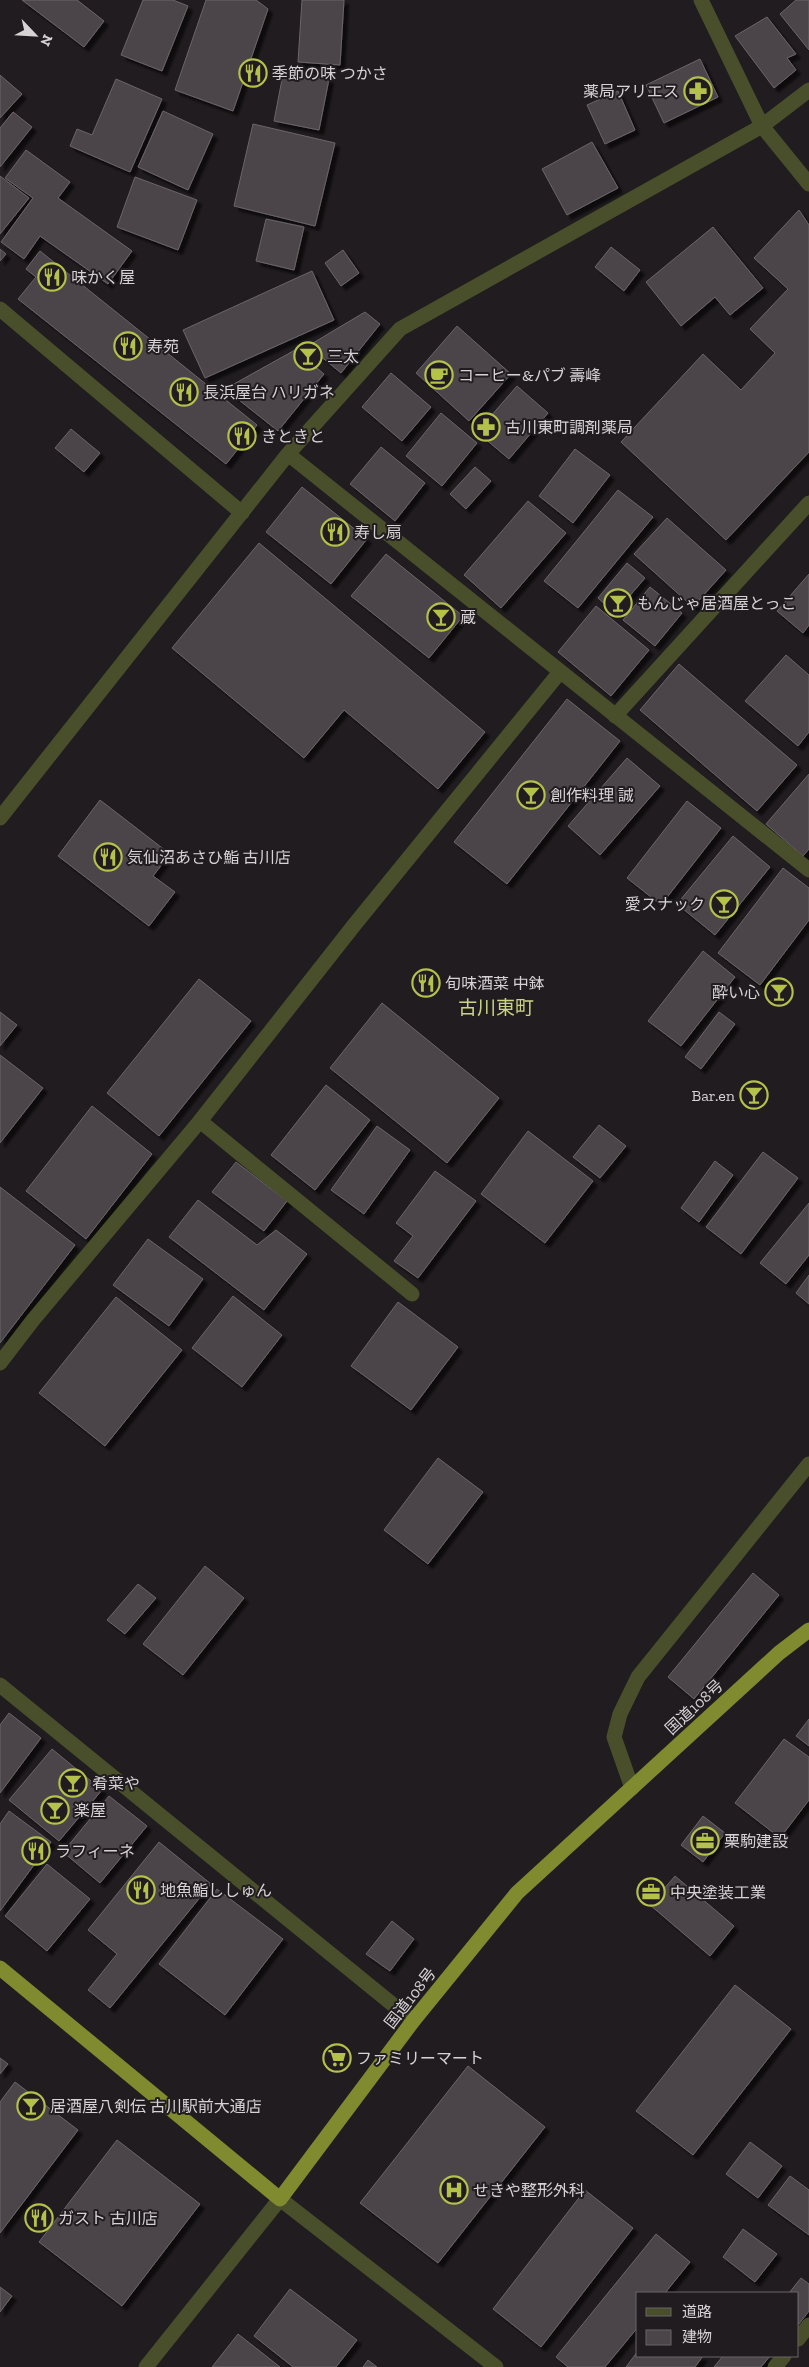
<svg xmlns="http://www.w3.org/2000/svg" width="809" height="2367" viewBox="0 0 809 2367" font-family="'Zilla Slab','Noto Sans JP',serif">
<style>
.building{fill:#4b4549;stroke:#6b6569;filter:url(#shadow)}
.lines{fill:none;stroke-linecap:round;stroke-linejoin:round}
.service{stroke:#4a4f2b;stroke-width:15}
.minor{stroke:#4a4f2b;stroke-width:15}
.tertiary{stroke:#4a4f2b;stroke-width:15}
.trunk{stroke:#808a2e;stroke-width:15}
.labels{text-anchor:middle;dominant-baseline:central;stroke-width:4;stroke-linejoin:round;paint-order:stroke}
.poi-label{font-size:16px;fill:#d7d3d5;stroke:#211c1f;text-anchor:start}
.street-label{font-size:16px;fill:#d7d3d5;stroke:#211c1f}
.quarter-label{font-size:19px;fill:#c8d386;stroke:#211c1f}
</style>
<defs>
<filter id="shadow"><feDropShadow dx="4.5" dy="4.5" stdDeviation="1" flood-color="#0009"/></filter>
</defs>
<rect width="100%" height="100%" fill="#211c1f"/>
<path class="building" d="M22,0h55l27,21 -20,26z
M143,0h30l15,6 -26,65 -41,-16z
M206,0h50l12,9 -35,102 -58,-21z
M302,0h42l-4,65 -42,-3z
M796,0h13v50l-29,-36z
M767,17l29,37 -9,4 9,12 -22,18 -39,-52z
M700,59l18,38 -54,26 -18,-38z
M284,69l45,10 -10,51 -45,-9z
M0,75l22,19 -22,24z
M116,79l46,20 -32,73 -60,-26 7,-17 15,6z
M618,91l17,39 -30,14 -18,-39z
M163,111l50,23 -25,56 -50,-23z
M13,112l19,15 -32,40v-39z
M253,124l82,19 -20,83 -81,-20z
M592,142l26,46 -51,27 -25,-46z
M26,150l44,32 -12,16 74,53 -24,33 -68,-48 -16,23 -23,-17 32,-44 -28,-20z
M0,176l29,22 -29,36z
M135,177l62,23 -19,50 -61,-23z
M799,210l10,15v227l-83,88 -105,-98 82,-88 38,36 34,-37 -25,-24 38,-40 -34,-31z
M266,219l38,8 -10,43 -38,-9z
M713,227l50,61 -33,27 -15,-18 -34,29 -35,-44z
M611,247l29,23 -16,21 -29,-24z
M0,249l6,5 -6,7z
M343,250l16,23 -18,13 -16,-23z
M40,251l217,174 -31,39 -208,-165 18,-22 -10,-8z
M312,271l22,49 -129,58 -22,-48z
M365,312l15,12 -39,49 -33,-27z
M457,326l54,48 -42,47 -53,-48z
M295,350l29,24 -46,57 -53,-42z
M391,373l40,34 -29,34 -40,-34z
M517,386l31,27 -39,46 -32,-27z
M441,413l36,30 -35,43 -36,-30z
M71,429l29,24 -16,19 -29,-24z
M381,447l44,36 -30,38 -45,-37z
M575,449l35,26 -37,48 -34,-27z
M475,467l16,14 -25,28 -16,-15z
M302,487l65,52 -36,45 -65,-52z
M618,490l35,27 -75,91 -34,-27z
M528,501l38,32 -65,75 -37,-33z
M667,518l59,52 -33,37 -59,-53z
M259,543l226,189 -47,57 -94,-79 -40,48 -132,-110z
M386,554l77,62 -34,42 -78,-62z
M627,563l18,15 -30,35 -17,-15z
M809,574v51l-6,8 -26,-22z
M650,587l32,26 -27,33 -32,-26z
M596,606l53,44 -38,46 -53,-44z
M786,655l23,20v57l-11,14 -53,-45z
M679,664l118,101 -40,46 -117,-101z
M567,699l53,42 -113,143 -53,-42z
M627,758l33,28 -60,69 -32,-29z
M809,774v75l-6,7 -37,-32z
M100,800l70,54 -17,22 22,16 -26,34 -91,-70z
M687,801l34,27 -60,77 -34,-27z
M733,836l37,31 -55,68 -38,-31z
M783,868l26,20v32l-49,65 -42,-32z
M703,951l32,26 -54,69 -33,-25z
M199,979l52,42 -92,115 -52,-43z
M382,1003l117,95 -52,65 -117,-95z
M0,1012l17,13 -17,21z
M719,1012l16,12 -34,45 -16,-12z
M0,1055l43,33 -43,55z
M326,1085l44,35 -55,70 -44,-35z
M92,1106l60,48 -66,85 -60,-48z
M599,1125l27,21 -26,32 -27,-21z
M377,1126l33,24 -46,64 -33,-24z
M528,1131l65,50 -48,62 -64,-49z
M763,1152l35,26 -57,76 -35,-27z
M715,1161l18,14 -34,47 -18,-14z
M236,1162l51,39 -23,30 -52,-39z
M435,1171l41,30 -58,77 -24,-17 19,-25 -17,-13z
M0,1187l75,58 -75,98z
M198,1200l59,45 19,-15 31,24 -43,56 -95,-73z
M809,1203v52l-23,29 -26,-21z
M148,1239l55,40 -34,47 -56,-41z
M809,1275v29l-13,-11z
M233,1296l49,39 -40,52 -50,-39z
M116,1297l66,53 -77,96 -66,-53z
M398,1302l60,45 -47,63 -60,-44z
M438,1458l45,34 -55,72 -44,-34z
M205,1566l39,32 -61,77 -40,-31z
M753,1573l26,22 -85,104 -26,-22z
M138,1584l18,14 -31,36 -18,-14z
M9,1713l32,25 -41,55v-68z
M809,1719v27l-13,-10z
M784,1739l25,18v43l-29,38 -45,-35z
M52,1749l50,41 -43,51 -50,-41z
M109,1796l38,30 -47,57 -37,-31z
M9,1811l42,31 -51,69v-87z
M703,1816l22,17 -22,29 -22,-17z
M159,1842l52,42 -101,124 -22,-18 29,-36 -29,-24z
M47,1864l43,35 -43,52 -42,-35z
M675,1876l59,50 -24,30 -60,-51z
M217,1889l66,50 -58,76 -66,-51z
M392,1921l22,18 -24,32 -24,-17z
M735,1985l56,44 -98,126 -57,-44z
M0,2058l8,6 -8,10z
M468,2066l77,61 -107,136 -78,-60z
M15,2082l63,48 -78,103v-131z
M117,2140l83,64 -78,102 -83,-64z
M750,2142l32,24 -24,32 -32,-24z
M790,2176l19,14v45l-41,-30z
M585,2190l48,38 -92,119 -48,-38z
M743,2229l34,25 -22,28 -32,-25z
M656,2234l34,28 -25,31h-27v34l-33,40h-37l-12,-10z
M801,2278l8,6v27l-11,14v-32h-9z
M0,2287l12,9 -12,16z
M290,2289l67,51 -21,27h-43l-39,-31z
M238,2334l42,33h-68z
M638,2351v5h65l-8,11h-69z
M723,2356h47l-9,11h-47z
M368,2360l9,7h-14z"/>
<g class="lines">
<path class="service" d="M615,716l194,-213
M200,1121l212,173
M0,1685l413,336"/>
<path class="minor" d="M701,0l61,126 47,58
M0,309l242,204
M288,454l521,416
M0,818l288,-364 112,-125 362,-203 47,-36
M0,1363l33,-43 167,-199 155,-197 205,-252
M632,1788l-18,-51 6,-23 18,-37 171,-213
M798,2339l11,-14
M775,2367l9,-11"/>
<path class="tertiary" d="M146,2367l134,-168 216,168"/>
<path class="trunk" d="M0,1968l280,231 133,-178 104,-128 262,-240 30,-23"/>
</g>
<defs>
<g id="restaurant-ring" transform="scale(1.4375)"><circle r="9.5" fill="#211c1f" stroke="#b4c24a" stroke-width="1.5"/><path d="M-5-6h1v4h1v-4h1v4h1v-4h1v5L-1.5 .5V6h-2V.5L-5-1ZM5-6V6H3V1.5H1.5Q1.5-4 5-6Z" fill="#b4c24a"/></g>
<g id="pharmacy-ring" transform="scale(1.4375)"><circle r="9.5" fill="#211c1f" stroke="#b4c24a" stroke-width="1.5"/><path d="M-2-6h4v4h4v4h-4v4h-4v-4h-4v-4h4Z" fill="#b4c24a"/></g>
<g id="bar-ring" transform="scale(1.4375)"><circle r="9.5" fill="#211c1f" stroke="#b4c24a" stroke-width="1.5"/><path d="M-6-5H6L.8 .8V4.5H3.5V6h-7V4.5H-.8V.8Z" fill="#b4c24a"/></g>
<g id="cafe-ring" transform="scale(1.4375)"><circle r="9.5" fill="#211c1f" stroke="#b4c24a" stroke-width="1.5"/><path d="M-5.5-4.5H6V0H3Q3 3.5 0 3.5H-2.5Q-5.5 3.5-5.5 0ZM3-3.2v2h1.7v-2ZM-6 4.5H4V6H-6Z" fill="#b4c24a"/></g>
<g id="office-ring" transform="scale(1.4375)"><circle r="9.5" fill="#211c1f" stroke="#b4c24a" stroke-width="1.5"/><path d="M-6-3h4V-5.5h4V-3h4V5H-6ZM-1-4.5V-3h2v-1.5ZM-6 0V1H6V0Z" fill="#b4c24a"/></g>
<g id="supermarket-ring" transform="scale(1.4375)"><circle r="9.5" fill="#211c1f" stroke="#b4c24a" stroke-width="1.5"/><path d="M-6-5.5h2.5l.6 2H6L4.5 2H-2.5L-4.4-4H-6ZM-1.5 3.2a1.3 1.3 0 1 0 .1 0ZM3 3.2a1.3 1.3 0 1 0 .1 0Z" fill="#b4c24a"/></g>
<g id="hospital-ring" transform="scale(1.4375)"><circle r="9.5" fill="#211c1f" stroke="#b4c24a" stroke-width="1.5"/><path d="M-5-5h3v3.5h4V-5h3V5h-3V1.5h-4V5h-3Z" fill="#b4c24a"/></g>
</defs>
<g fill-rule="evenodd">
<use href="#restaurant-ring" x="253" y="73"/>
<use href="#pharmacy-ring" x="698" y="91"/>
<use href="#restaurant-ring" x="52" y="277"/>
<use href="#restaurant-ring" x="128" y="346"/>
<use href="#bar-ring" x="308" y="356"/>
<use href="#cafe-ring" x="439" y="375"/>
<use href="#restaurant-ring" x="184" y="392"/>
<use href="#pharmacy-ring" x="486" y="427"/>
<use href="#restaurant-ring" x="242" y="436"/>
<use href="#restaurant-ring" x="335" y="532"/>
<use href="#bar-ring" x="618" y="603"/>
<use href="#bar-ring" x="441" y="617"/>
<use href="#bar-ring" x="531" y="795"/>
<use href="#restaurant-ring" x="108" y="857"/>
<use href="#bar-ring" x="724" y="904"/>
<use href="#restaurant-ring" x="426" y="983"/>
<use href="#bar-ring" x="779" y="992"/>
<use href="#bar-ring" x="754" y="1095"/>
<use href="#bar-ring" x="73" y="1783"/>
<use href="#bar-ring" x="55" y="1810"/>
<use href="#office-ring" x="705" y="1841"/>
<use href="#restaurant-ring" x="36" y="1851"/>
<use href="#restaurant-ring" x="141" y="1890"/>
<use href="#office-ring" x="651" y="1892"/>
<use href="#supermarket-ring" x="337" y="2058"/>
<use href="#bar-ring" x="31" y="2106"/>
<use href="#hospital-ring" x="454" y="2190"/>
<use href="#restaurant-ring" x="39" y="2218"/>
</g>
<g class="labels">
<g class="poi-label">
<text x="272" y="73">季節の味 つかさ</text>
<text x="679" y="91" text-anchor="end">薬局アリエス</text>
<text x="71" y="277">味かく屋</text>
<text x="147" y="346">寿苑</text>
<text x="327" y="356">三太</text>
<text x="458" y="375">コーヒー&amp;パブ 壽峰</text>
<text x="203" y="392">長浜屋台 ハリガネ</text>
<text x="505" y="427">古川東町調剤薬局</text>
<text x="261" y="436">きときと</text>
<text x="354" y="532">寿し扇</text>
<text x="637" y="603">もんじゃ居酒屋とっこ</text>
<text x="460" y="617">蔵</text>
<text x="550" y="795">創作料理 誠</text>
<text x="127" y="857">気仙沼あさひ鮨 古川店</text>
<text x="705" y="904" text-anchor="end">愛スナック</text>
<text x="445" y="983">旬味酒菜 中鉢</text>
<text x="760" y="992" text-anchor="end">酔い心</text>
<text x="735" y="1095" text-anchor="end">Bar.en</text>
<text x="92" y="1783">肴菜や</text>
<text x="74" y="1810">楽屋</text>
<text x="724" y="1841">栗駒建設</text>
<text x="55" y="1851">ラフィーネ</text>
<text x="160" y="1890">地魚鮨ししゅん</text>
<text x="670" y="1892">中央塗装工業</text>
<text x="356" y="2058">ファミリーマート</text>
<text x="50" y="2106">居酒屋八剣伝 古川駅前大通店</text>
<text x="473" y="2190">せきや整形外科</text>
<text x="58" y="2218">ガスト 古川店</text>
</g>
<g class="street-label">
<text transform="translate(694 1707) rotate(-43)">国道108号</text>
<text transform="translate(410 1998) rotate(-52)">国道108号</text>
</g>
<g class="quarter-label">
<text x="496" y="1007">古川東町</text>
</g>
</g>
<rect x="636" y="2292" width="162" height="65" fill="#211c1f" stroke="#6a6568"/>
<rect x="646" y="2308" width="25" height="8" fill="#4a4f2b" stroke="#6a6568"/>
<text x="682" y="2317" font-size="15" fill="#d7d3d5">道路</text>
<rect x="646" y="2330" width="25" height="15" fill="#4b4549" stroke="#6a6568"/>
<text x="682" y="2342" font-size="15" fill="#d7d3d5">建物</text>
<g transform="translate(35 35) rotate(115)" stroke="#211c1f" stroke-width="4" paint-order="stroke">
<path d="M0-4L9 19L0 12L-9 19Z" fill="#d7d3d5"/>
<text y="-8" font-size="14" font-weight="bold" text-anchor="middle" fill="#d7d3d5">N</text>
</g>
</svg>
